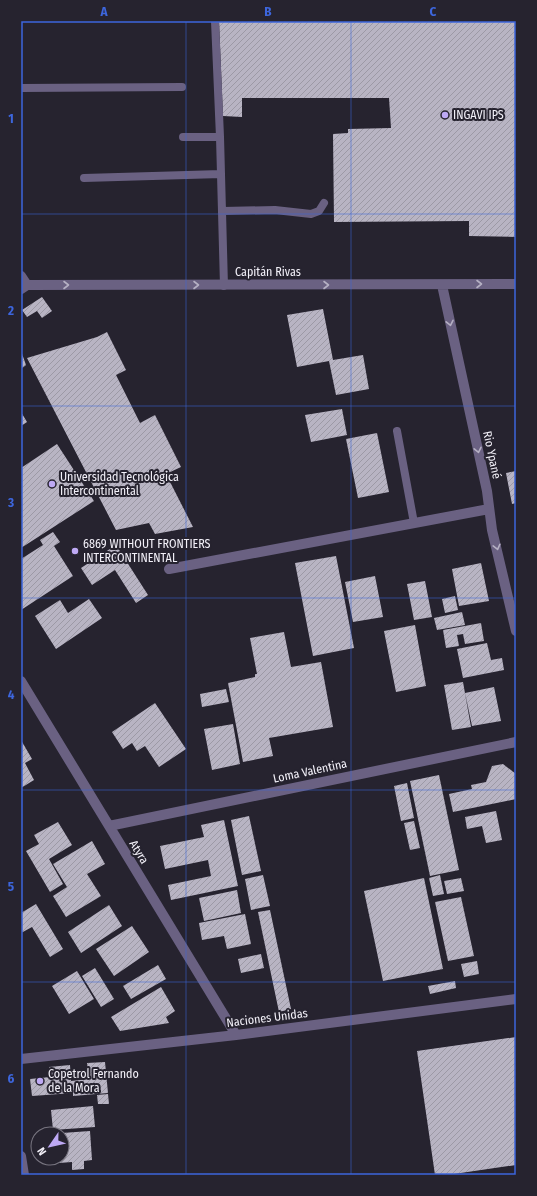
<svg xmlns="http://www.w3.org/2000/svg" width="537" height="1196" viewBox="0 0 537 1196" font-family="'Fira Sans Condensed',sans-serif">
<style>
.building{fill:url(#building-hatch)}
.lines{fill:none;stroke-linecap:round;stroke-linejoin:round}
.service{stroke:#6a6182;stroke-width:8}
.minor{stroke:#6a6182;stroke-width:10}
.oneway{stroke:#b5b0c3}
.grid{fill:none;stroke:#3d66dd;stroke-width:1;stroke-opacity:0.55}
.poi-dot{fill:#bea9f4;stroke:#26232f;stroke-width:1.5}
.labels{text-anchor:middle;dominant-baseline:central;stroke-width:4;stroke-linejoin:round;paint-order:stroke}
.poi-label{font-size:12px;fill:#f3f1f9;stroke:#26232f;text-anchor:start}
.street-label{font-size:12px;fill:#f3f1f9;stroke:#26232f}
.neatline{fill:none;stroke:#3d66dd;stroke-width:1.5}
.grid-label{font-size:13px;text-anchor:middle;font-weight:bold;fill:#3d66dd}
</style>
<defs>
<pattern id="building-hatch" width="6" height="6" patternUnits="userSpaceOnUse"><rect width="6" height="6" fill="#b8b4c3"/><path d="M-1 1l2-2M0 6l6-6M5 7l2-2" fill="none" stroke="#9c99a5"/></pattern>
</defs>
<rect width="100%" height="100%" fill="#26232f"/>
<path class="building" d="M219,21h297v216l-47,-1v-15l-135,1 -1,-88 15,-1v-4l43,-1 -2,-30h-147v19l-19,-1z
M42,297l10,14 -10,7 -5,-7 -10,6 -5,-7z
M323,309l10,51 30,-5 6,34 -33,6 -7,-34 -32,6 -10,-52z
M107,332l19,38 -10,5 24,48 15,-8 26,52 -15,7 27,53 -38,7 -6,-11 -33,7 -89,-172 70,-21z
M21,351l5,14 -5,4z
M342,409l5,26 -36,7 -6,-27z
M21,412l6,10 -6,4z
M377,433l12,59 -31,6 -12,-59z
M57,444l37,57 -73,47v-80z
M516,471v32l-4,1 -6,-31z
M53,532l7,10 -6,4 19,30 -52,34v-51l22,-14 -3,-5z
M116,545l32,50 -12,8 -21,-33 -23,15 -11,-17z
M336,556l18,92 -41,8 -18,-93z
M481,563l8,38 -30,5 -7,-37z
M375,576l8,41 -30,5 -8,-40z
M425,581l7,36 -18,3 -7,-36z
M455,596l3,14 -13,3 -3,-14z
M89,599l13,19 -46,31 -21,-33 25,-16 8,13z
M462,612l3,13 -28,5 -3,-12z
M481,623l3,18 -19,3 -2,-10 -6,1 2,11 -13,2 -3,-18z
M415,625l11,61 -30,6 -12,-61z
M284,632l7,35 30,-5 12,65 -64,11 4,18 -30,6 -15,-79 27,-6v-3h2l-7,-36z
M487,643l4,17 11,-2 2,12 -41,8 -6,-29z
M463,682l8,45 -19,3 -8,-45z
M494,687l7,34 -29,5 -7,-33z
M226,689l3,13 -27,5 -2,-13z
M155,703l31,46 -27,18 -14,-21 -8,5 -5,-8 -9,6 -11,-17z
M233,724l7,40 -28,6 -8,-41z
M21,740l11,19 -7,4 9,17 -13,8z
M503,764l13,10v25l-63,13 -4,-18 23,-5 -1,-4 15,-3 6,-16z
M439,775l20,95 -29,6 -20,-95z
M407,783l7,35 -13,3 -7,-35z
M496,811l6,29 -16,3 -4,-17 -15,3 -2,-12z
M249,816l12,55 -19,4 -11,-55z
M224,820l14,66 -67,14 -3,-15 43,-9 -3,-16 -43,9 -5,-23 44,-9 -3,-12z
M414,821l6,27 -10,2 -6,-27z
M58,822l14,23 -23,14 14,25 -13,8 -24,-41 13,-7 -5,-9z
M92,841l13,23 -18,10 14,22 -35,21 -13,-21 14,-9 -14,-23z
M263,875l7,31 -19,4 -6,-31z
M440,875l4,19 -11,2 -4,-18z
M424,878l19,91 -60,12 -19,-90z
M461,878l3,13 -17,3 -3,-13z
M237,890l4,23 -37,8 -5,-23z
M461,897l13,59 -26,5 -13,-59z
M36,904l27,45 -13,8 -18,-30 -11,6v-20z
M109,905l13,21 -41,27 -13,-21z
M270,910l21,99 -12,3 -21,-100z
M245,914l6,30 -24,5 -3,-13 -22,4 -3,-17z
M132,926l17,26 -35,24 -18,-27z
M261,954l3,14 -23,5 -3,-14z
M477,961l2,13 -15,3 -3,-13z
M158,965l8,14 -35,20 -8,-13z
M95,968l19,31 -13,8 -19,-31z
M77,971l17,28 -25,15 -17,-28z
M455,981l1,7 -26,6 -2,-8z
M161,987l14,24 -9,6 3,6 -49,8 -9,-14z
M516,1037v128l-69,10h-12l-18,-124z
M105,1062l3,31 -35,3v-3l-41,3 -2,-17 20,-2 -1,-10 21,-2 1,16 18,-2 -2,-16z
M108,1094l1,10h-11l-1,-9z
M93,1106l2,21 -42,3 -2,-20z
M90,1131l2,29 -8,1v8l-12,1v-8l-13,1 -1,-5h4v-25z"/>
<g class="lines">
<path class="service" d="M215,21l5,116 4,149
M21,88l161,-1
M183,137h37
M84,178l137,-4
M223,211l52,-1 36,4 8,-3 5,-8
M397,431l17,92"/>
<path class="minor" d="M21,276l6,9
M442,285l45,206 5,39 24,101
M21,289l6,-4 489,-1
M169,569l320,-60
M21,681l215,354
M109,826l407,-84
M21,1059l215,-24 280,-36
M21,1156l3,19"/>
</g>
<defs><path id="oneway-chevron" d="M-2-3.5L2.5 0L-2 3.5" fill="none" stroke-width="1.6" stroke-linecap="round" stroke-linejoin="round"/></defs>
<g class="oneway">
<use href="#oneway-chevron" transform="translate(479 284)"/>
<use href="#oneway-chevron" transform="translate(66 285)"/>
<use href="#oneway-chevron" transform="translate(196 285)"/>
<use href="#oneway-chevron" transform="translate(326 285)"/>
<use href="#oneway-chevron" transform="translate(450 323) rotate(78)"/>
<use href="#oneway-chevron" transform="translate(478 450) rotate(78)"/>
<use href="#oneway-chevron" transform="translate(497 547) rotate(76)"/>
</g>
<path class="grid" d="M186,21v1154M351,21v1154M21,214h495M21,406h495M21,598h495M21,790h495M21,982h495"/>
<g class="poi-dot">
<circle cx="445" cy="115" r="4"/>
<circle cx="52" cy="484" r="4"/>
<circle cx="75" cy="551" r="4"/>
<circle cx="40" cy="1081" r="4"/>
</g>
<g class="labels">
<g class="poi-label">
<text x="453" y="115">INGAVI IPS</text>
<text x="60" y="477">Universidad Tecnológica<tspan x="60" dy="14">Intercontinental</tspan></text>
<text x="83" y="544">6869 WITHOUT FRONTIERS<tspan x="83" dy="14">INTERCONTINENTAL</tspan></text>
<text x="48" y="1074">Copetrol Fernando<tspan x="48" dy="14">de la Mora</tspan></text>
</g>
<g class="street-label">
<text x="268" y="272">Capitán Rivas</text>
<text transform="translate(492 455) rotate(78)">Rio Ypané</text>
<text transform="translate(310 771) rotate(-12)">Loma Valentina</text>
<text transform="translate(139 852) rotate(59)">Atyra</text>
<text transform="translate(267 1018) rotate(-7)">Naciones Unidas</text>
</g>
</g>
<rect width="537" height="1196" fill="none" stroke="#26232f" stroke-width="44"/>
<g transform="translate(50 1146) rotate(236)"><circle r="19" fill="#26232f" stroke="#787580"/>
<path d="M0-3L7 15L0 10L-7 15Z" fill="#bea9f4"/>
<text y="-6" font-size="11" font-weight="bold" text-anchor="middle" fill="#f3f1f9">N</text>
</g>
<rect x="22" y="22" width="493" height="1152" class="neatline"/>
<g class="grid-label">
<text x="104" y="16">A</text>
<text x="268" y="16">B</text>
<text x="433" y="16">C</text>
<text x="11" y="123">1</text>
<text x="11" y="315">2</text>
<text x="11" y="507">3</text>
<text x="11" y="699">4</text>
<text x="11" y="891">5</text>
<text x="11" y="1083">6</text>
</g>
</svg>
